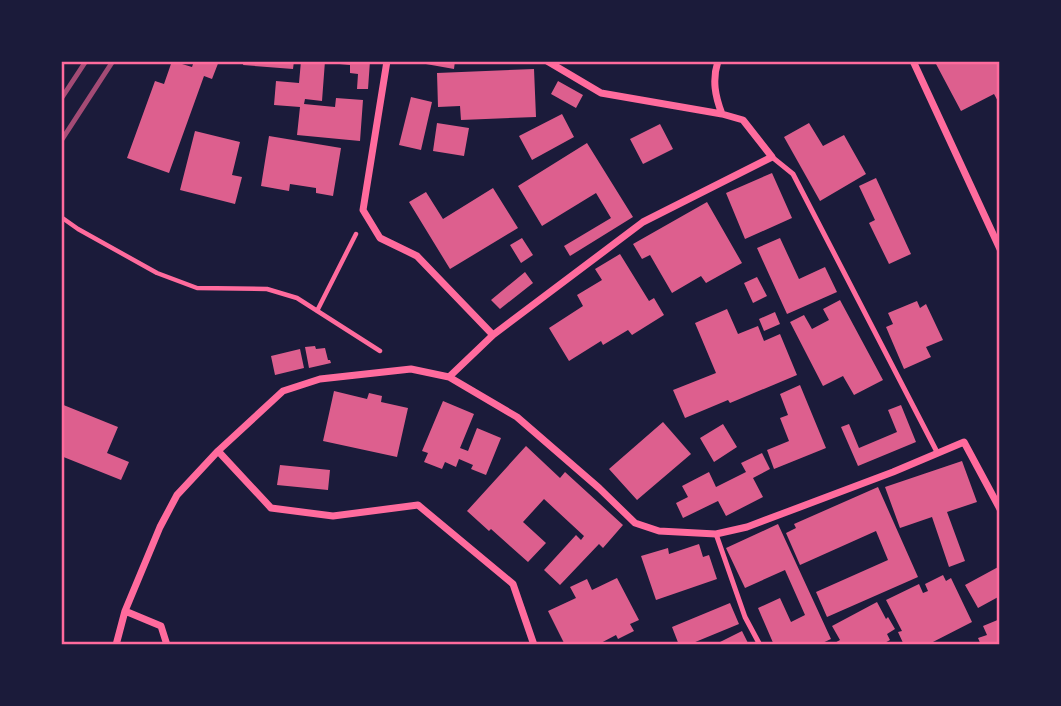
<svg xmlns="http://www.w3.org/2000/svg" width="1061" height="706" viewBox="0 0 1061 706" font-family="'Asap Condensed',sans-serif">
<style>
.building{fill:#dd5f8e}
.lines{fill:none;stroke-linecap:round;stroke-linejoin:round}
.path{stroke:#ff6b9d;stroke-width:4.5}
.service{stroke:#ff6b9d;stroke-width:5}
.minor{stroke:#ff6b9d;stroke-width:7}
.rail{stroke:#a44b75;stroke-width:5}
.neatline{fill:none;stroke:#ff6b9d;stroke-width:2.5}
</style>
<rect width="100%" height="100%" fill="#1b1b3a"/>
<path class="building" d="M172,61l20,6 2,-6h25l-7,18 -8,-3 -35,97 -42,-15 28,-77 9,3z
M244,61h50l-1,8 -50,-4z
M301,61h24l-3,40 -17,-2 -1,5 31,3 1,-9 27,2 -3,41 -63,-6 3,-28 -26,-2 2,-24 23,2z
M329,61h41l-2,28h-11l1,-15 -8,-1v-8l-21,-2z
M409,61h46l-1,8z
M942,61h58v44l-6,-11 -33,17 -25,-47z
M534,69l2,48 -75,3 -1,-14 -22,1 -1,-34z
M558,81l25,14 -7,13 -25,-14z
M411,97l21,5 -11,48 -22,-5z
M562,114l12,23 -42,23 -13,-24z
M437,123l32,5 -5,28 -31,-5z
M809,123l14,23 21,-11 22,39 -46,27 -36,-64z
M660,124l13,25 -30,15 -13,-25z
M195,131l45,11 -8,33 10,2 -7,27 -55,-14z
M269,136l72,12 -8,48 -17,-3v-5l-26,-4 -1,7 -28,-5z
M587,143l46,74 -63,39 -6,-10 47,-28 -15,-25 -54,33 -24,-40z
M772,173l20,45 -47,21 -19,-46z
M876,178l35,76 -22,10 -20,-41 6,-3 -16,-34z
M493,188l25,40 -68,41 -41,-67 17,-10 17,27z
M707,202l35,61 -36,20 -5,-7 -29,17 -22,-38 -8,4 -9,-15z
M522,238l11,17 -12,8 -11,-18z
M780,238l19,41 26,-12 12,25 -50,22 -30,-66z
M620,254l29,47 5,-3 10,17 -32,20 -4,-5 -25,15 -2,-4 -32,20 -20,-33 34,-22 -6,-11 25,-15 -7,-11z
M525,272l8,11 -33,26 -9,-9z
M757,277l10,19 -14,7 -9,-20z
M840,300l43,80 -29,15 -11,-19 -20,10 -33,-64 14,-7 8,14 17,-9 -6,-11z
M917,301l3,7 6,-4 17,36 -17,7 5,10 -27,12 -18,-42 7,-3 -5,-11z
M727,309l11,25 20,-8 6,15 16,-7 17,41 -67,28 -2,-3 -43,18 -12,-28 43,-17 -21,-50z
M775,312l5,12 -16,7 -5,-12z
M315,346l1,3 9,-1 3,12h2l1,3 -22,5 -4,-21z
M300,349l4,19 -29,7 -4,-19z
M800,385l26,63 -52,21 -7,-19 22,-9 -9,-23 8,-3 -8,-21z
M334,391l33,8 2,-6 13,3 -1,6 27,6 -11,49 -74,-16z
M443,401l31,13 -14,34 8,3 9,-23 24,10 -15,37 -15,-6 2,-4 -14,-6 -3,8 -11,-5 -3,7 -18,-7 4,-9 -6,-2z
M61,404l57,23 -11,26 22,9 -8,18 -60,-24z
M901,405l15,37 -58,24 -17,-39 8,-3 10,24 38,-16 -9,-22z
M663,422l28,32 -54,46 -28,-31z
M723,424l14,23 -23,15 -14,-24z
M526,446l34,32 5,-6 58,53 -20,23 -4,-4 -39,41 -16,-15 32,-35 5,5 3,-4 -40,-37 -21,23 23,21 -18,19 -37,-33 -2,2 -22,-20z
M762,453l8,16 -17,9 10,19 -37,19 -8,-15 -35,17 -7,-15 12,-6 -6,-11 27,-14 7,15 30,-15 -5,-9z
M962,461l15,41 -30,10 18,49 -16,6 -17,-50 -32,11 -15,-41z
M280,465l50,5 -2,20 -51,-5z
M878,487l40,90 -91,40 -11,-25 72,-32 -12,-29 -76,34 -14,-32 10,-5 -2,-4z
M778,524l53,115 -13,6h-44l-16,-37 22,-10 11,24 14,-7 -20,-45 -40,18 -19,-40z
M699,544l4,13 6,-2 8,24 -61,21 -15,-44 27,-8 1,6z
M1000,566v30l-22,12 -13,-23z
M943,575l3,6 5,-3 21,44 -45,23h-23l-6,-13 4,-1 -16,-31 33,-16 4,9 5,-2 -3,-7z
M617,578l22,42 -9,4 4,7 -16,8 -2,-4 -19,10h-32l-17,-34 28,-13 -6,-11 17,-8 5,11z
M877,602l9,17 2,-2 7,12 -8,5 3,6 -9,5h-50l9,-5 -8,-14z
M730,603l9,21 -51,21h-9l-7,-18z
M1000,619v22l-8,4h-11l-3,-7 9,-3 -4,-9z
M742,631l7,14h-35z"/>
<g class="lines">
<path class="path" d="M61,217l17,12 79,44 40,15 70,1 30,9 83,53
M317,311l39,-77"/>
<path class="service" d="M772,157l21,17 144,278
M716,534l29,83 15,28"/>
<path class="minor" d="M387,61l-24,149 17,28 37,18 76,79
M547,61l54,32 121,21
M913,61l87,188
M449,377l44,-42 150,-113 129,-65 -29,-37 -21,-6c-7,-18 -10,-34 -4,-53
M218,451l53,57 62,8 85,-11 95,79 21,61
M125,611l36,15 6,19
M116,645l9,-34 35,-84 17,-32 41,-44 65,-60 37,-12 91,-10 38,8 68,40 82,71 36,35 24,8 57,3 31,-7 146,-55 71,-30 36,67"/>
<path class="rail" d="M61,99l25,-38
M61,141l52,-80"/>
</g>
<rect width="1061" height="706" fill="none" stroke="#1b1b3a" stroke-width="126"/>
<rect x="63" y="63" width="935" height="580" class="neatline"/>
</svg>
